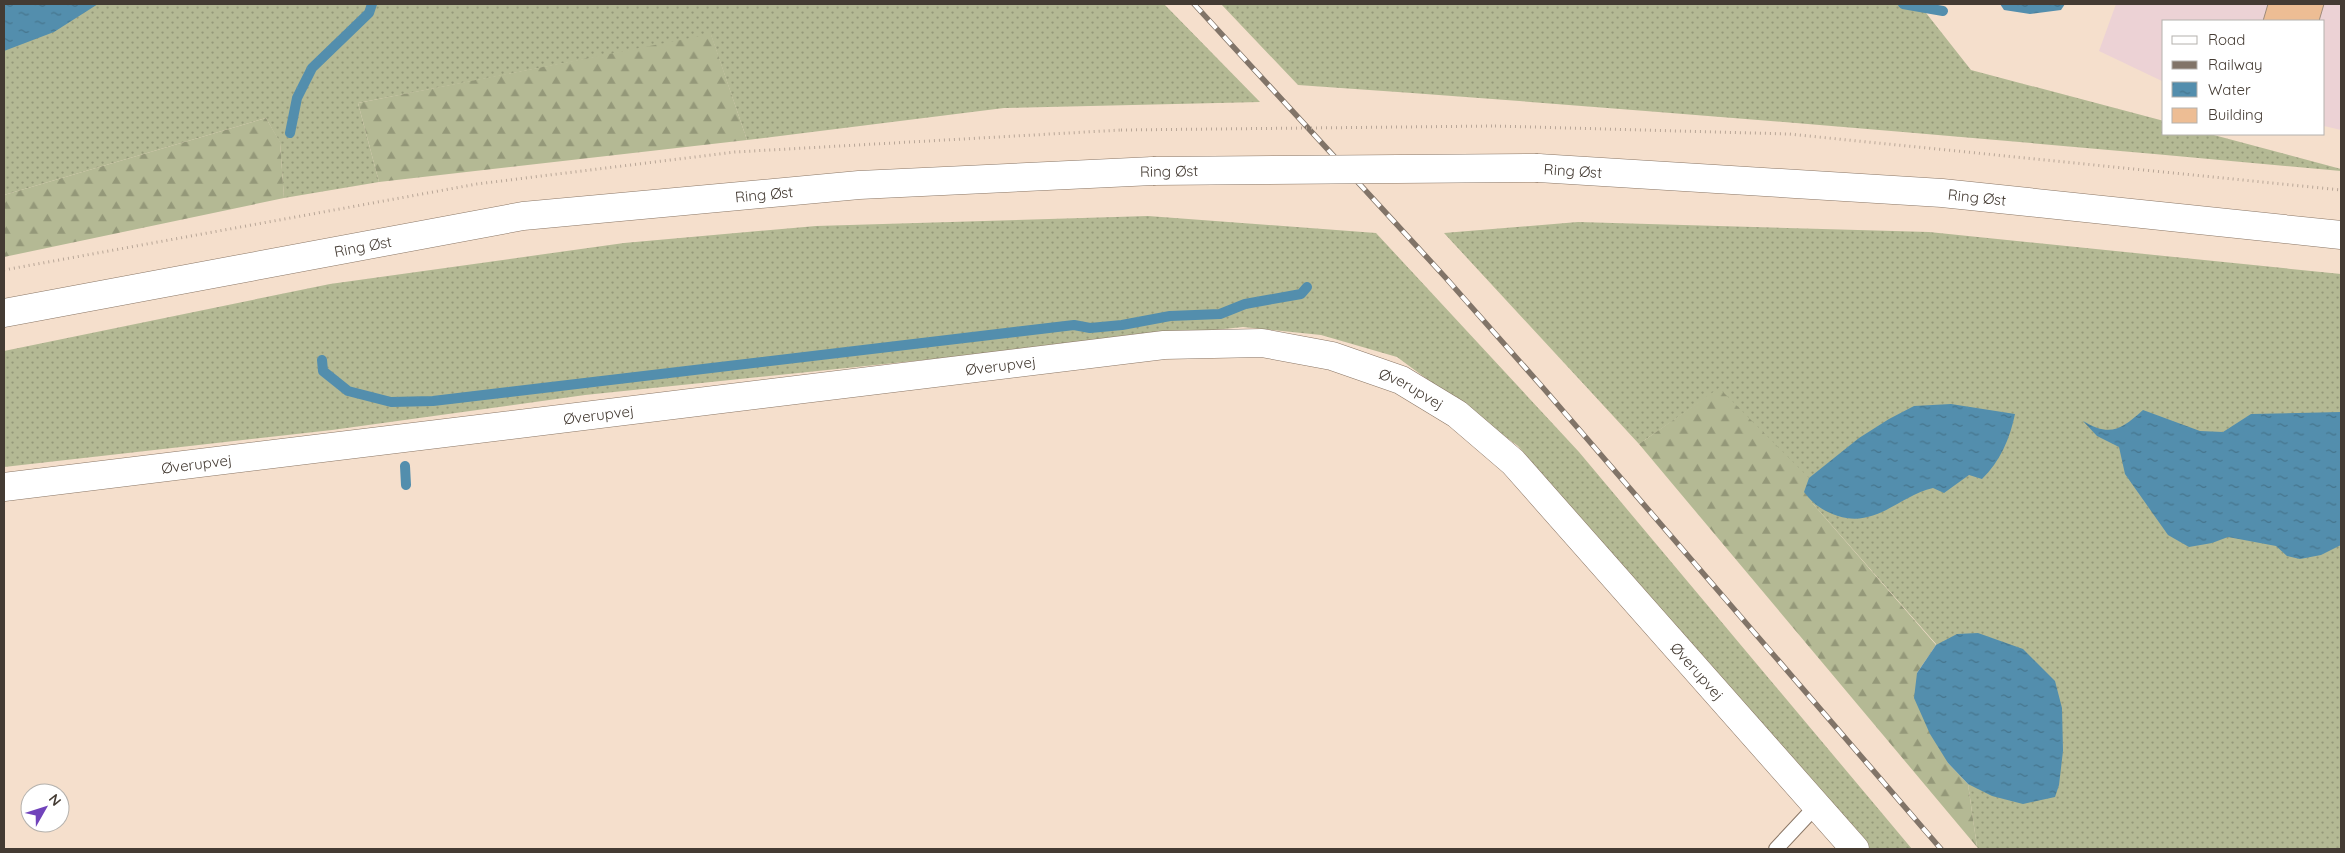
<svg xmlns="http://www.w3.org/2000/svg" width="2345" height="853" viewBox="0 0 2345 853" font-family="Quicksand,sans-serif">
<style>
.commercial{fill:#ecd2d5}
.grass{fill:url(#grass-dots)}
.forest{fill:url(#forest-firs)}
.water{fill:url(#water-ripples)}
.lines{fill:none;stroke-linecap:round;stroke-linejoin:round}
.stream{stroke:#538ead;stroke-width:10}
.building{fill:#edbd94;stroke:#9f8b7a}
.service-casing{stroke:#8a7665;stroke-width:16}
.minor-casing{stroke:#8a7665;stroke-width:29}
.secondary-casing{stroke:#8a7665;stroke-width:29}
.path{stroke:#b8a697;stroke-width:3;stroke-dasharray:1 4;stroke-linecap:butt}
.service{stroke:#fff;stroke-width:14}
.minor{stroke:#fff;stroke-width:28}
.secondary{stroke:#fff;stroke-width:28}
.rail-casing{stroke:#817468;stroke-width:5.5}
.rail{stroke:#fff;stroke-width:4;stroke-dasharray:11;stroke-linecap:butt}
.secondary-bridge-casing{stroke:#8a7665;stroke-width:29;stroke-linecap:butt}
.path-bridge{stroke:#b8a697;stroke-width:3;stroke-dasharray:1 4;stroke-linecap:butt}
.secondary-bridge{stroke:#fff;stroke-width:28}
.labels{text-anchor:middle;dominant-baseline:central;stroke-width:5;stroke-linejoin:round;paint-order:stroke}
.street-label{font-size:15px;fill:#443b33;stroke:#fff}
</style>
<defs>
<pattern id="grass-dots" width="8" height="8" patternUnits="userSpaceOnUse" patternTransform="scale(1.25)"><rect width="8" height="8" fill="#b4b994"/><path d="M2 2h.1M6 6h.1" fill="none" stroke="#949879" stroke-width="1.8" stroke-linecap="round"/></pattern>
<pattern id="forest-firs" width="22" height="20" patternUnits="userSpaceOnUse" patternTransform="scale(1.25)"><rect width="22" height="20" fill="#b4b994"/><path d="M5 1l3.5 6h-7zM16 11l3.5 6h-7z" fill="#949879"/></pattern>
<pattern id="water-ripples" width="26" height="14" patternUnits="userSpaceOnUse" patternTransform="scale(1.25)"><rect width="26" height="14" fill="#538ead"/><path d="M2 4q2-2 4 0t4 0M15 11q2-2 4 0t4 0" fill="none" stroke="#46758d"/></pattern>
</defs>
<rect width="100%" height="100%" fill="#f5dfcc"/>
<path class="commercial" d="M2116,4h225v126l-17,-4v-105h-160v61l-65,-31z"/>
<path class="grass" d="M4,4h1160l96,98 -256,6 -257,32 -36,-105 -353,68 21,79 -95,16 -4,-55 -14,-25 -262,77z
M1221,4h698l52,66 193,51v13h46l131,35v2c-347,-32 -695,-62 -1043,-86z
M1148,216l228,17 203,219 333,397h-47l-347,-403 -121,-89 -76,-22 -78,-8 -658,68 -253,35 -328,37v-116l326,-67 294,-41 192,-17z
M1578,222l351,10 412,42v575h-362l-2,-2 -9,-63 -32,-140 -122,-139 -95,-116 -80,55 -195,-211z"/>
<path class="forest" d="M711,34l36,106 -368,42 -21,-79z
M266,118l14,24 4,56 -280,59v-62z
M1719,388l90,90 -4,14 9,13 122,140 -19,28 31,90 20,21 9,63 -338,-403z"/>
<path class="water" d="M4,4h94l-44,28 -50,19z
M2000,4h65l-4,6 -31,4 -26,-4z
M1951,404l64,10c-5,24 -15,48 -33,65l-13,-4 -25,18 -11,-5c-34,8 -57,40 -95,28 -15,-5 -24,-11 -34,-24l5,-14 50,-40 30,-19 25,-13z
M2143,410l57,21 23,1 28,-18 90,-2v133l-20,10 -21,4 -13,-3 -11,-10 -48,-9 -16,6 -23,4 -21,-12 -43,-61 -6,-27 -22,-11 -14,-15c27,16 38,9 60,-11z
M1978,633l45,16 32,32 7,27 1,43 -4,34 -4,12 -32,7 -31,-8 -24,-12 -20,-21 -18,-29 -16,-36 3,-25 19,-28 21,-11z"/>
<g class="lines">
<path class="stream" d="M1903,4l40,7
M290,133l7,-35 15,-30 57,-55 3,-9
M322,360l1,11 25,20 43,11 42,-1 641,-76 16,3 32,-3 48,-9 50,-2 25,-10 56,-10 6,-7
M405,466l1,19"/>
</g>
<path class="building" d="M2268,4h56l-5,17h-56z"/>
<g class="lines">
<g class="service-casing">
<path id="service" d="M1776,849l41,-44"/>
</g>
<g class="minor-casing">
<g id="minor">
<path id="s1" d="M4,487l1160,-142 98,-2 70,13 69,24 56,34 56,48 342,387"/>
</g>
</g>
<g class="secondary-casing">
<g id="secondary">
<path id="s2" d="M1538,168l404,25 399,42"/>
<path id="s3" d="M4,313l519,-97 336,-31 294,-14"/>
</g>
</g>
<path class="path" d="M1495,126l294,8 552,56
M4,270l473,-86 258,-32 386,-22"/>
<use href="#service" class="service"/>
<use href="#minor" class="minor"/>
<use href="#secondary" class="secondary"/>
<g class="rail-casing">
<path id="rail" d="M1194,4l251,273 100,113 396,459"/>
</g>
<use href="#rail" class="rail"/>
<g class="secondary-bridge-casing">
<path id="secondary-bridge" d="M1153,171l385,-3"/>
</g>
<path class="path-bridge" d="M1121,130l374,-4"/>
<use href="#secondary-bridge" class="secondary-bridge"/>
</g>
<g class="labels">
<g class="street-label">
<text stroke="none"><textPath href="#s2" startOffset="35">Ring Øst</textPath></text>
<text transform="translate(1169 171) rotate(-1)">Ring Øst</text>
<text stroke="none"><textPath href="#s3" startOffset="770">Ring Øst</textPath></text>
<text stroke="none"><textPath href="#s2" startOffset="440">Ring Øst</textPath></text>
<text stroke="none"><textPath href="#s3" startOffset="365">Ring Øst</textPath></text>
<text stroke="none"><textPath href="#s1" startOffset="1004">Øverupvej</textPath></text>
<text stroke="none"><textPath href="#s1" startOffset="1424">Øverupvej</textPath></text>
<text stroke="none"><textPath href="#s1" startOffset="599">Øverupvej</textPath></text>
<text stroke="none"><textPath href="#s1" startOffset="194">Øverupvej</textPath></text>
<text stroke="none"><textPath href="#s1" startOffset="1829">Øverupvej</textPath></text>
</g>
</g>
<rect width="2345" height="853" fill="none" stroke="#443b33" stroke-width="10"/>
<rect x="2162" y="20" width="162" height="115" fill="#ffffff" stroke="#b4b1ad"/>
<rect x="2172" y="36" width="25" height="8" fill="#ffffff" stroke="#b4b1ad"/>
<text x="2208" y="45" font-size="15" fill="#443b33">Road</text>
<rect x="2172" y="61" width="25" height="8" fill="#817468" stroke="#b4b1ad"/>
<text x="2208" y="70" font-size="15" fill="#443b33">Railway</text>
<rect x="2172" y="82" width="25" height="15" fill="url(#water-ripples)" stroke="#b4b1ad"/>
<text x="2208" y="95" font-size="15" fill="#443b33">Water</text>
<rect x="2172" y="108" width="25" height="15" fill="#edbd94" stroke="#b4b1ad"/>
<text x="2208" y="120" font-size="15" fill="#443b33">Building</text>
<g transform="translate(45 808) rotate(51)"><circle r="24" fill="#ffffff" stroke="#b4b1ad"/>
<path d="M0-4L9 19L0 12L-9 19Z" fill="#7143bb"/>
<text y="-8" font-size="14" font-weight="bold" text-anchor="middle" fill="#443b33">N</text>
</g>
</svg>
